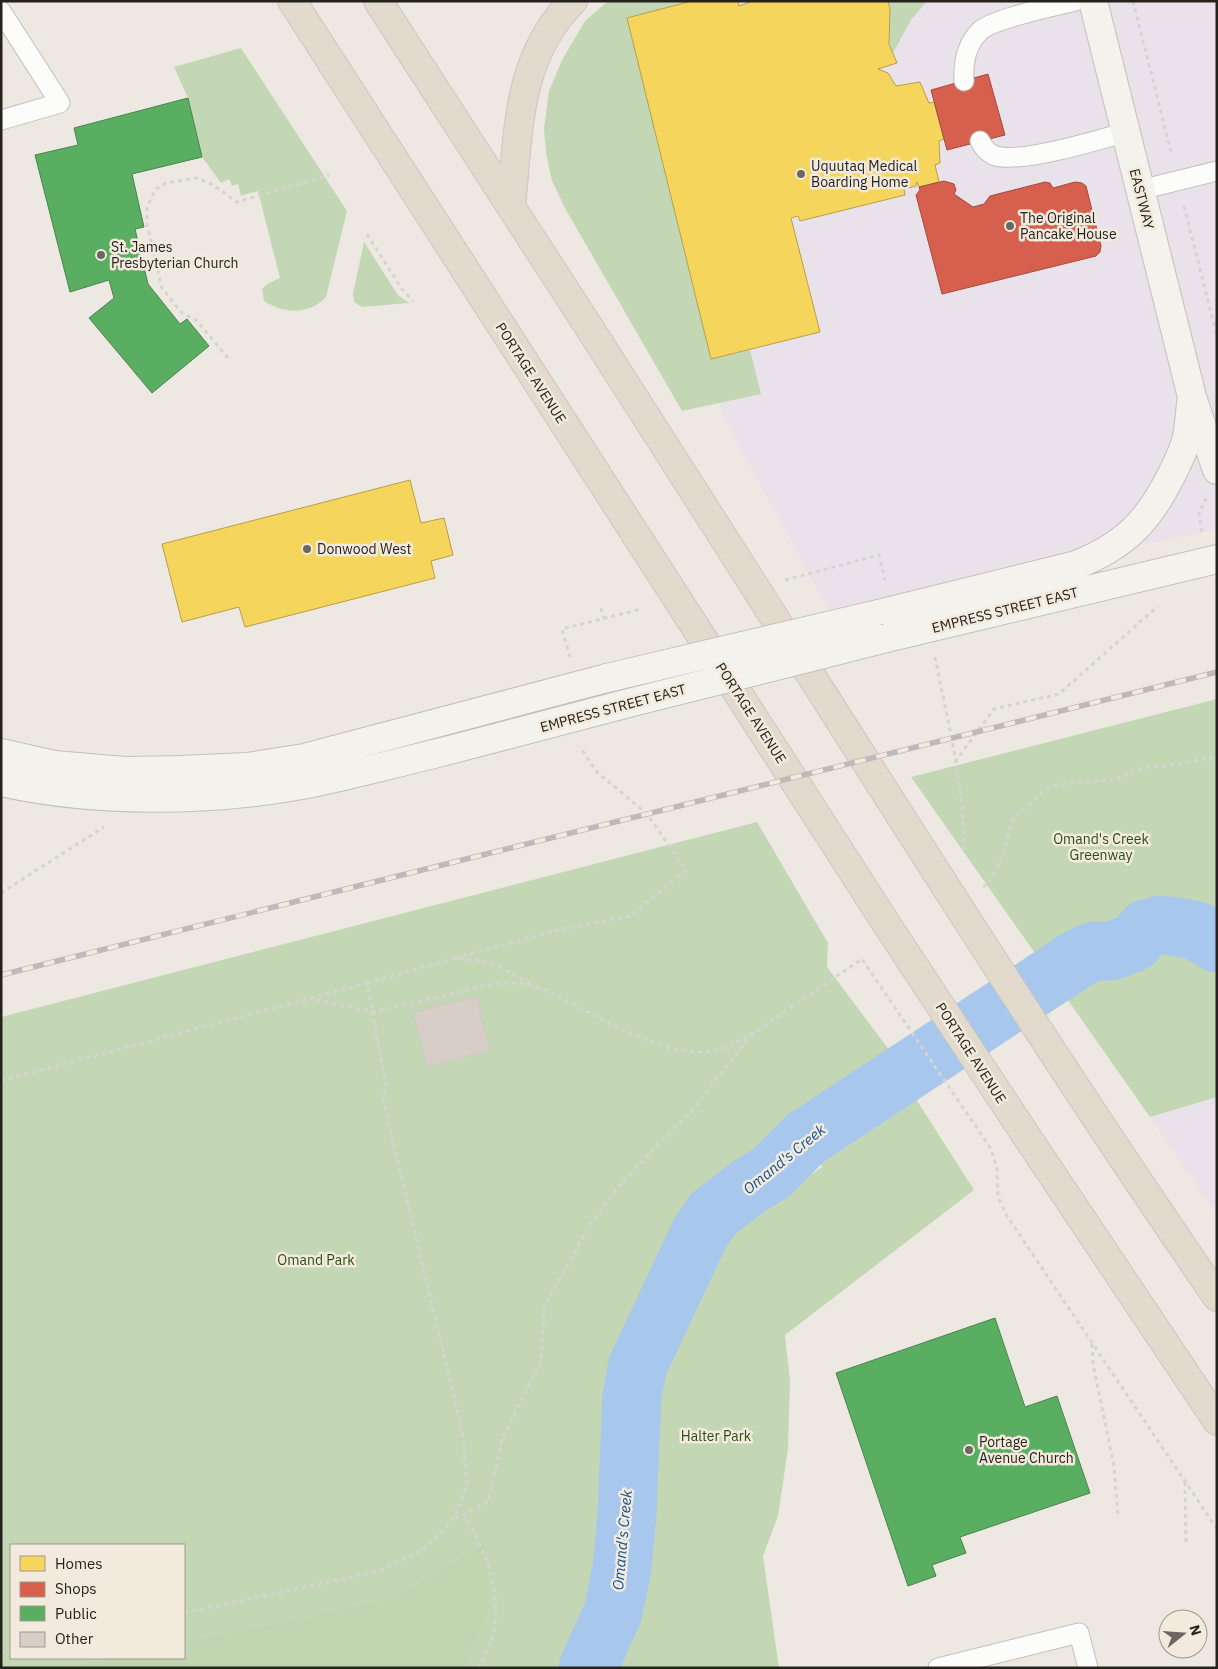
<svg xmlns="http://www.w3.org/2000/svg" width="1218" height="1669" viewBox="0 0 1218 1669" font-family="'IBM Plex Sans',sans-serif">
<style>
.commercial{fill:#eae2ea}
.green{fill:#c4d7b5;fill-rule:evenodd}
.forest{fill:#c0d5b0}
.homes{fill:#f6d55c;stroke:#b79f49}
.shops{fill:#d6604d;stroke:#a14d3f}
.public{fill:#5aae61;stroke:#4a844d}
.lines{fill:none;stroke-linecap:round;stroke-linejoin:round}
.river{stroke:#a8c7ec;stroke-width:59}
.building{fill:#d7cec7;stroke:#cdc8c3}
.lane-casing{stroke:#c3c0ba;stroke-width:21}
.secondary-casing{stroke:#c3c0ba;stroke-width:30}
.highway-casing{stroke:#c9c7c3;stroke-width:30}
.path{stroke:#d5d4d2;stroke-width:3;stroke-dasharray:4 4;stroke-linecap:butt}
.lane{stroke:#fcfcfb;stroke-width:19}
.secondary{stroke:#f4f2ec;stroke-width:28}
.highway{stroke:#e2dacc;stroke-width:28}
.rail-casing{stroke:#bdbbb9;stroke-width:5.5}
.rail{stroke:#f2eadd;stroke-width:4;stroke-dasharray:11;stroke-linecap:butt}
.secondary-bridge-casing{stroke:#c3c0ba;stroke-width:30;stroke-linecap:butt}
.secondary-bridge{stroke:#f4f2ec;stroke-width:28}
.poi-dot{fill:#6b6862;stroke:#f2eadd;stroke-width:2}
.labels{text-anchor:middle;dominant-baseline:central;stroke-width:5;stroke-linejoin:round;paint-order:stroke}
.poi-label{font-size:14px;fill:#25221d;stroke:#f2eadd;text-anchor:start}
.street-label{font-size:14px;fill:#25221d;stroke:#f2eadd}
.park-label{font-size:14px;fill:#2a4f10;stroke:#f2eadd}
.water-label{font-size:15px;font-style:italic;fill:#125194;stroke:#f2eadd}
</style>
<rect width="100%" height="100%" fill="#ede9e2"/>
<path class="commercial" d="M618,1h599v528l-387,83 -107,-196z
M1217,1097v117l-67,-97z"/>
<path class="green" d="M608,1h84l-65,17 85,340 38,-8 11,44 -79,17 -116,-201 -14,-29 -6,-28 -2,-25 5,-37 13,-31 23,-39z
M888,1h39l-16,19 -18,33c-8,-17 0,-34 -5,-52z
M241,48l106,163 -21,86c-16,18 -42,17 -62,4l-2,-12 5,-5 13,-6 -22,-87 -17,5 -3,-12 -6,2 -3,-7 -8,4 -19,-26 -14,-59 -14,-31z
M364,242l34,53 11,8 -47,4 -8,-5 -1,-9z
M1217,699v398l-67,20 -239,-340z
M757,822l71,121 -1,24 72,96 -44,34 -56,27 -32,33 -11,17 -27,14 -33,24 -27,39 -19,42 -34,63 -5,49 1,63 3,37 -6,29 -1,31 -11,19 -5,44 -19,40h-572v-651zM11,1545h173v113h-173z
M907,1085l67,105 -189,145 5,46 -2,68 -10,67 -15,40 16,112h-179l28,-62 11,-64 6,-123 23,-75 28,-56 16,-43 18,-26 26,-15 23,-8 43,-29 -5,-17 41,-27z"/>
<path class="forest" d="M485,1544l5,62 -26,62h-399l48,-10h71v-15l209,-44z"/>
<path class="homes" d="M692,1h46l1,5 14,-5h135l2,8 -1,35 8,19 -19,6 10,4 8,13 24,-4 9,21 5,-1 10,37 -5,2 1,22 -5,2 4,17 -20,5 -2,-5 -1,4 -12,3 1,6 -105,26 -2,-5 -7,2 29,114 -109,27 -84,-341z
M410,480l11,43 23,-5 9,37 -22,6 4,17 -190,49 -6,-20 -57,15 -20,-78z"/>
<path class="shops" d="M988,74l17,61 -58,15 -16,-60z
M944,181l10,3 2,6 -2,4 19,13 11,-3 6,-8 55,-14 5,1 3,5 22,-6 7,1 4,3 15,60 -1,6 -4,4 -154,38 -26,-99 4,-5 -1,-3z"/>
<path class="public" d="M188,98l14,59 -70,17 12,53 -9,2 13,55 32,40 7,-5 22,27 -57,47 -63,-75 25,-20 -5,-18 -39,12 -35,-137 43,-10 -4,-17z
M995,1318l30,89 32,-11 33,97 -130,44 6,16 -34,12 4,11 -28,10 -72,-213z"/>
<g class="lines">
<path class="river" d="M588,1668l25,-56 9,-44 5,-54 5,-119 6,-30 62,-132 13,-19 35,-27 23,-14 35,-35 273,-180 15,-7h15l11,-3 14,-6 12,-13 15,-4 18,2 18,4 20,12"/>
</g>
<path class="building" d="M476,996l14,55 -63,16 -14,-55z"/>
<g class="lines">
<g class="lane-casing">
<path id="lane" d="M1,11l59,92 -59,17
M964,81c-1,-19 2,-36 16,-50 12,-12 75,-25 95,-30
M980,141c3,6 7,11 13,14 23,10 106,-15 133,-23
M1140,190l77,-19
M938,1668l141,-35 9,35"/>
</g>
<g class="secondary-casing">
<path id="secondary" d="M1093,1l99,396 25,73
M870,616l206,-51c48,-19 72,-43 95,-89 6,-12 13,-25 16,-39 2,-11 3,-23 4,-34
M887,638l330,-79
M1,753l53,12 71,6 54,-1 68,-3 57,-9 303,-80
M1,782c94,21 207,20 301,3 47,-9 93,-22 140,-33 60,-16 120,-31 179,-47"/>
</g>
<g class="highway-casing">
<path id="highway" d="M292,1l601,933 134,203 190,284
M378,1c121,187 242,373 361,561 157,247 312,494 478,735
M511,206c8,-75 5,-148 62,-205"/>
</g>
<path class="path" d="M1133,1l39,155
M1184,206l33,130
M367,234l35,55 11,12
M228,358l-31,-37 -15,-8 -20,-25 -15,-63v-17l8,-18 11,-7 31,-5 16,7 24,17 92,-27
M1202,532l-3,-18 6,-14 2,-1
M785,580l94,-25 6,25
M601,608l3,10
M570,657l-8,-28 79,-20
M935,657c12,62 31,134 28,196
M955,762l39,-53 65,-15 99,-88
M983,887c15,-6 24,-53 31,-68 1,-2 30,-30 33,-31 10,-5 49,-7 61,-8h8l20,-11 51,-6 30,-7
M1,893l103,-66
M455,958l100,-27 75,-15 56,-46 -39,-56 -50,-42 -17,-25
M367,983l88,-25 25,3 18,5 32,18
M309,998l65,14 119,-28 21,-1 18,2 18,7 70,37 38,15 20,6 20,2 17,-1 14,-5 23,-12 110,-75 129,190 6,20 1,28 9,19 210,313
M1,1081l366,-98 19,103 -3,13 80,336 4,49 -13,34 -28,30 -47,23 -195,42
M1092,1344l1,20 21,102 4,50
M1185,1482l1,62
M464,1514c27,47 49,104 13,154
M455,1518l33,-16 14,-63 39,-79 3,-53 44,-79 31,-42 38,-41 32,-31 62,-79
M1,1653l10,-3"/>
<use href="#lane" class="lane"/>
<use href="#secondary" class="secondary"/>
<use href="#highway" class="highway"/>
<g class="rail-casing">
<path id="rail" d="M1,975l1216,-303"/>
</g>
<use href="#rail" class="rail"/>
<g class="secondary-bridge-casing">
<path id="secondary-bridge" d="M607,678l263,-62
M621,705l266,-67"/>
</g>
<use href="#secondary-bridge" class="secondary-bridge"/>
</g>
<g class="poi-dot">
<circle cx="801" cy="174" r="5"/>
<circle cx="1010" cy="226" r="5"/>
<circle cx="101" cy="255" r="5"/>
<circle cx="307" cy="549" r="5"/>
<circle cx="969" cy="1450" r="5"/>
</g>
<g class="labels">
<g class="poi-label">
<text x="811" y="166">Uquutaq Medical<tspan x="811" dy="16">Boarding Home</tspan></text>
<text x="1020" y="218">The Original<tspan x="1020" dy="16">Pancake House</tspan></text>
<text x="111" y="247">St. James<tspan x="111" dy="16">Presbyterian Church</tspan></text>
<text x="317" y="549">Donwood West</text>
<text x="979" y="1442">Portage<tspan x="979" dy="16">Avenue Church</tspan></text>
</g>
<g class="street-label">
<text transform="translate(1142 199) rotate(76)">EASTWAY</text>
<text transform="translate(531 373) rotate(57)">PORTAGE AVENUE</text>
<text transform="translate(1005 610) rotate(-14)">EMPRESS STREET EAST</text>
<text transform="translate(613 708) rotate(-15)">EMPRESS STREET EAST</text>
<text transform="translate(751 713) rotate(57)">PORTAGE AVENUE</text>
<text transform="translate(971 1053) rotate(57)">PORTAGE AVENUE</text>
</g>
<g class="park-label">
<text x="1101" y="839">Omand's Creek<tspan x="1101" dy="16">Greenway</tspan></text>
<text x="316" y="1260">Omand Park</text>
<text x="716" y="1436">Halter Park</text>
</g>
<g class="water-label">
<text transform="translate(784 1159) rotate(-39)">Omand's Creek</text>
<text transform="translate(622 1540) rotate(-85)">Omand's Creek</text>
</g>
</g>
<rect width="1218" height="1669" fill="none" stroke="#25221d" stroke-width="5"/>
<rect x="10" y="1544" width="175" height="115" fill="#f2eadd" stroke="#a09a90"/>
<rect x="20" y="1556" width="25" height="15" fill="#f6d55c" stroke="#a09a90"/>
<text x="55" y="1569" font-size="15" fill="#25221d">Homes</text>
<rect x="20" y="1582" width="25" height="15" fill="#d6604d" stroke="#a09a90"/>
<text x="55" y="1594" font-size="15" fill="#25221d">Shops</text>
<rect x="20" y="1606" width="25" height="15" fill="#5aae61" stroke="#a09a90"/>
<text x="55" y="1619" font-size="15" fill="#25221d">Public</text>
<rect x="20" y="1632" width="25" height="15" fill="#d7cec7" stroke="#a09a90"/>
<text x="55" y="1644" font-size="15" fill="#25221d">Other</text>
<g transform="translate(1183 1634) rotate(73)"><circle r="24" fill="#f2eadd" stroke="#a09a90"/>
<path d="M0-4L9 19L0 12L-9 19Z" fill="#6b6862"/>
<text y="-8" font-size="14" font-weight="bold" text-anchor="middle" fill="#25221d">N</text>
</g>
</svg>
